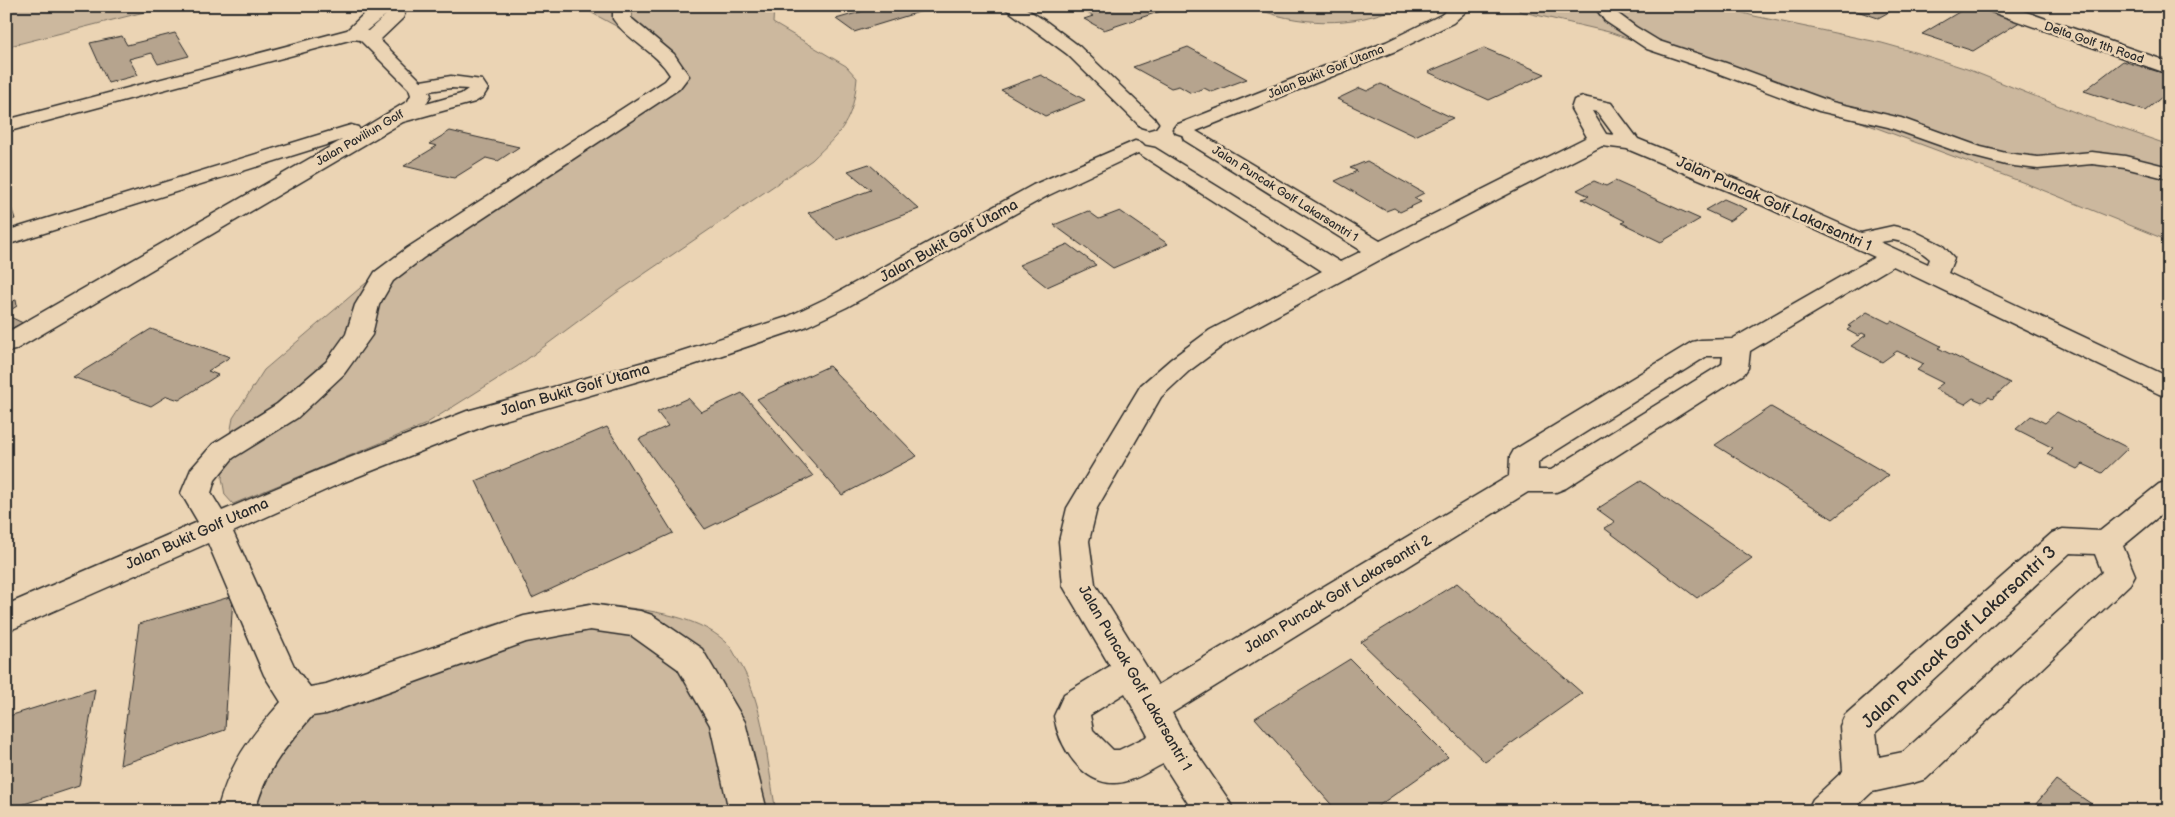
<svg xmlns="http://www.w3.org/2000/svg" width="2175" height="817" viewBox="0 0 2175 817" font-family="'Balsamiq Sans',sans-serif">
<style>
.green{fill:#ccb89e;stroke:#7c7264}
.building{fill:#b6a48e;stroke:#2b2b2b}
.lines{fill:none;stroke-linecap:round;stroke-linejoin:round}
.minor-casing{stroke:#2b2b2b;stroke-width:3}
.minor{fill:#ebd4b4;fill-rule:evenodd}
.labels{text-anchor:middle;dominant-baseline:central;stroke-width:5;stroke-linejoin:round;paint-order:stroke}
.far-street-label{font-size:12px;fill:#2b2b2b;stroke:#ebd4b4}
.street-label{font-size:15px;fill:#2b2b2b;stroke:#ebd4b4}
.near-street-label{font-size:18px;fill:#2b2b2b;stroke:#ebd4b4}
</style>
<rect width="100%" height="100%" fill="#ebd4b4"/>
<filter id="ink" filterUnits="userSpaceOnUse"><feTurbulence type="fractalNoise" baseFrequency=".02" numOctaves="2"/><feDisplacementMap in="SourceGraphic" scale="10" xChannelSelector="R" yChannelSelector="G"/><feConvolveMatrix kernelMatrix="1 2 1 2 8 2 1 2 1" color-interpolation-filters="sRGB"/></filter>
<g filter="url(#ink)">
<path class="green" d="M6,6h162l-162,41z
M579,6h195l-1,17 73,43 11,12c-4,44 -15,53 -45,82l-196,133 -98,73 -94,59 -191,79 -8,-9 -3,-17 11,-60 31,-48 109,-93 304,-203 -61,-48z
M1250,6h150c-46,22 -104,20 -150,0z
M1521,6h197l36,10 128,27 39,11 46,15 115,46 87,30v96l-139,-56 -169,-63 -197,-71 -55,-19 -90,-21z
M597,604c41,5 97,9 129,38 5,4 8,11 11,16 28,45 29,101 39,153h-545l66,-93 52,-34 64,-30 73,-27 47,-14z"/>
<path class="building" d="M871,6h68l-85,26 -18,-13 38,-11z
M1104,6l7,4 7,-2 -2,-2h41l7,4 -60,20 -20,-11 9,-3 -17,-9z
M1835,6h65l-22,12 -24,-8 3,-2 -5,-1 -6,3z
M1969,6h7l47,14 -50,31 -51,-17z
M175,33l14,23 -31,8 -6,-11 -23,6 9,16 -30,8 -18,-40 32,-7 5,9z
M1188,47l59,32 -35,13 -8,-4 -13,5 -12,-7 -8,2 -38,-21z
M1484,48l61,26 -56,26 -61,-28z
M2123,61l46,14v16l-24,20 -61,-20z
M1041,75l44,25 -40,16 -44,-26z
M1381,84l72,34 -38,18 -78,-37 23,-11 7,3z
M450,131l69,16 -21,14 -12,-3 -32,20 -50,-12 33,-20 -8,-2z
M1367,161l57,32 -10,5 7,4 -21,10 -6,-4 -8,3 -51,-30 22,-10 -7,-3z
M869,164l50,45 -82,31 -29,-27 63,-23 -23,-19z
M1594,181l12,5 9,-5 85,38 -39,23 -39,-19 3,-2 -43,-22 7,-3 -12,-6z
M6,192l9,27 -9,2z
M1724,199l23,10 -18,12 -24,-11z
M1088,211l11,8 21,-8 48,33 -55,24 -59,-43z
M1068,244l28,21 -49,22 -28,-22z
M16,300l1,6 -11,7v-10z
M1867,312l22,11 3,-2 49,25 -3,2 72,35 -18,16 -3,-2 -7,5 -9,-4 -8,6 -30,-15 8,-6 -26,-13 7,-6 -27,-13 -15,11 -31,-16 15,-11 -4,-2 -4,3 -11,-6 4,-3 -3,-1z
M6,315l17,8 -17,8z
M151,329l79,28 -22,14 10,4 -39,25 -12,-4 -16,10 -78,-29z
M829,366l88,90 -75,39 -85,-96z
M742,393l71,83 -108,53 -66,-90 29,-13 -11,-14 31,-14 13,14z
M1771,407l118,68 -56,44 -118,-74z
M2057,412l71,36 -26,25 -19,-9 -6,5 -30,-15 6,-6 -37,-19 15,-13 14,7z
M607,427l66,106 -141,65 -56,-117z
M1641,481l111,77 -55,40 -93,-70 11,-6 -18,-13z
M1457,583l125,110 -97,69 -124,-120z
M233,596l-8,134 -105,35 19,-141z
M1350,659l98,98 -77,54h-34l-82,-93z
M95,689l-16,97 -73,24v-93z
M2056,780l46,31h-72z"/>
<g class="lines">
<g class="minor-casing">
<path id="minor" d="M376,6h27l3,4 -3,8 -23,22 41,41 30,-5 31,4 6,9 -5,8 -8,5 -72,20 -388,228 -9,2v-19l336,-193 -336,105v-14l338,-104 7,-2 7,2 2,3 48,-29 3,-6 -2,-6 -49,-49 -7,-1 -347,93v-12l341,-90 19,-18zM387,14l-19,17h-2zM451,88l17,1 -7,5 -35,10 5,-9 -2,-4z
M616,6h22l-7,6v6l43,36 15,22 -10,13 -256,169 -30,23 -14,24 -7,30 -28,39 -47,44 -64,40 -18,22 -4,13 11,18 97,-41 148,-59 202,-56 118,-38 42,-20 204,-112 102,-44 7,2 3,3 10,2 185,114 22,-11 -178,-111 -2,-5 -6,-2 -3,-4 3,-4 210,-83 55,-27 12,-9h19l-19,17 -55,27 -202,81 184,110 207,-104 -16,-28 3,-9 9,-3 28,6 27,36 137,56 86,38 32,-7 19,4 30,15 12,13 -6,15 221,104v20l-10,-3 -266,-128 -143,85 -2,17 -4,6 -178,114 -10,4h-28l-356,221 10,19 46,67 6,12h-41l-30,-47c-14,7 -32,19 -47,19 -34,2 -58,-38 -62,-67l10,-22 46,-28 -47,-80 -4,-45 8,-33 74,-123 30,-26 39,-29 112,-59 -184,-118 -89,42 -202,112 -42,20 -118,40 -200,58 -148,59 -106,48 61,134 16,21 16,-3 198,-68 66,-12 50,7 12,4 50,34 43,73 22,89h-38l-19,-86 -32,-56 -46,-33 -42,-6 -64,12 -200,72 -14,2c-28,34 -45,51 -57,95h-38c14,-50 31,-71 64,-109l-17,-27 -56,-132 -202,89v-27l192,-83 -17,-29 10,-24 22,-25 64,-40 49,-42 20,-28 9,-29 20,-33 32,-24 258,-167 5,-6c-14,-24 -41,-33 -57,-56v-9zM1592,111l5,1 17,23 -8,-1zM1602,146l25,3 132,55 116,53 -143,82 -31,1 -9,2 -178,108 -4,7 -1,19 -351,209 -63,-101 -6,-43 8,-33 64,-111 28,-26 39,-29 159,-86zM1893,240c13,2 27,10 37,19l-2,5 -48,-22zM1707,356h16l-1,8 -171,106h-13v-8zM1125,693l23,43 -29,14h-6l-20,-20 -3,-15z
M1002,6h20l25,16 32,24 76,73 3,4 -3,4 -7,2 -7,-2 -74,-73z
M1594,6h17l6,7 19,14 23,14 67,22 106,39 69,16 80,29 25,6 32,4 54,-5 33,4 44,11v12l-44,-11 -33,-4 -54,5 -32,-4 -39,-10 -79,-28 -69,-16 -107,-40 -65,-22 -42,-28z
M1984,6h25l160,56v12l-183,-64z
M2169,481v27l-46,38 12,29 -5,9 -204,195 -13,4 -41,9 -20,19h-45l6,-12 30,-28 -3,-45 5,-11 207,-182 11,-4 37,2 59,-47zM2070,553l25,1 7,18 -199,180 -24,5 -3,-25z"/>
</g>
<use href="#minor" class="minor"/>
</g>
</g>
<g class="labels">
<g class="far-street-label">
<text transform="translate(2094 43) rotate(19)">Delta Golf 1th Road</text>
<text transform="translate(1326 72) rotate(-22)">Jalan Bukit Golf Utama</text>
<text transform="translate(360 138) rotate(-30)">Jalan Paviliun Golf</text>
<text transform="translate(1285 194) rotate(32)">Jalan Puncak Golf Lakarsantri 1</text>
</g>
<g class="street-label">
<text transform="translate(1774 204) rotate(24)">Jalan Puncak Golf Lakarsantri 1</text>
<text transform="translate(949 241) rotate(-29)">Jalan Bukit Golf Utama</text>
<text transform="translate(575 390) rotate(-16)">Jalan Bukit Golf Utama</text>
<text transform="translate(197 534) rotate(-24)">Jalan Bukit Golf Utama</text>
<text transform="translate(1338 594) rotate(-31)">Jalan Puncak Golf Lakarsantri 2</text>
<text transform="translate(1135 678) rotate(60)">Jalan Puncak Golf Lakarsantri 1</text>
</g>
<g class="near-street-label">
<text transform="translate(1959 637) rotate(-43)">Jalan Puncak Golf Lakarsantri 3</text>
</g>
</g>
<rect width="2175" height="817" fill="none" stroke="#ebd4b4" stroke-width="25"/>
<rect x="12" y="12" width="2150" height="792" fill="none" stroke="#2b2b2b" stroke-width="2" filter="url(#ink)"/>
</svg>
